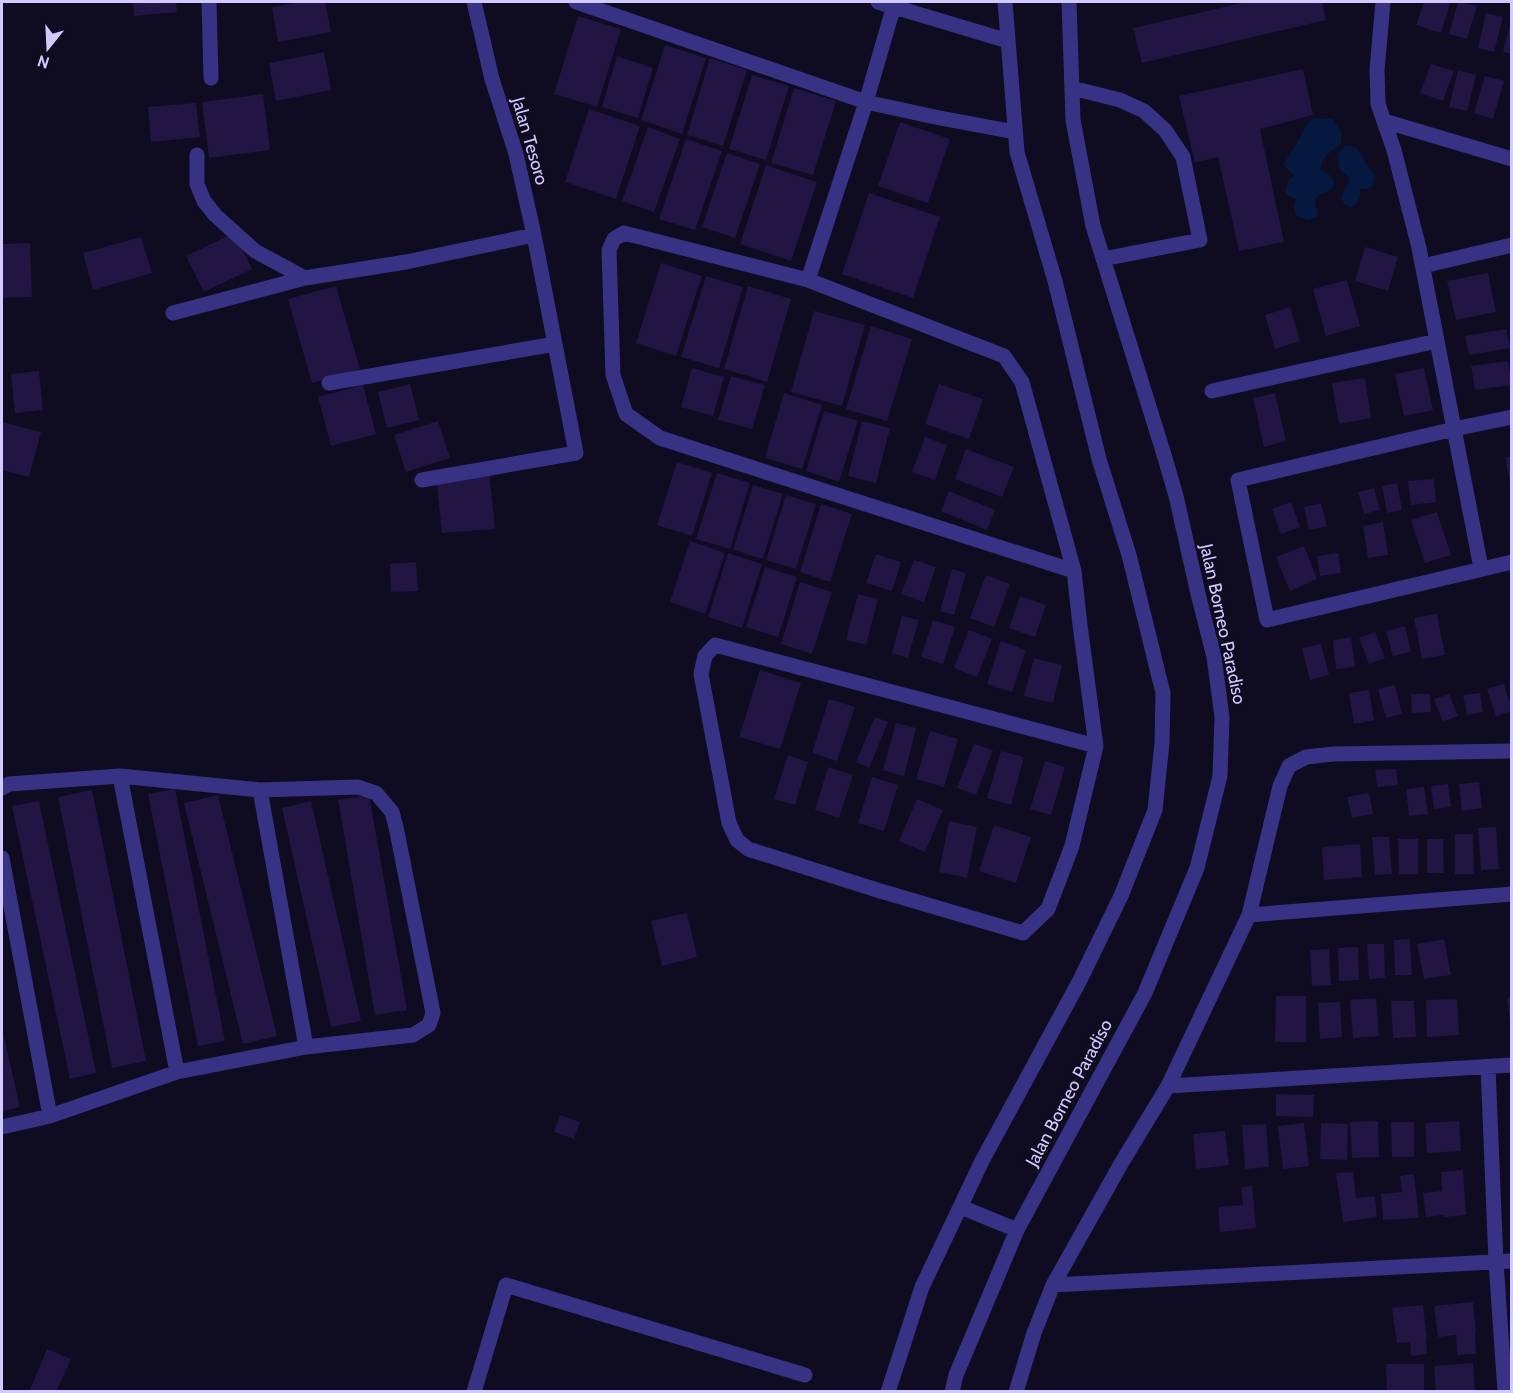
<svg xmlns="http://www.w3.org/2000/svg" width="1513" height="1393" viewBox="0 0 1513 1393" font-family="Cabin,sans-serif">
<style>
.water{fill:#05183f}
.building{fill:#201543}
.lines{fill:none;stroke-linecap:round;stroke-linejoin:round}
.minor{stroke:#383284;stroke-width:15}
.labels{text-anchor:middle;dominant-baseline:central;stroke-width:4.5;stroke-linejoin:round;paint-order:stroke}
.street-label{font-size:18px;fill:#d2caff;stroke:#0f0b21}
</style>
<rect width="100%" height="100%" fill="#0f0b21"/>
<path class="water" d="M1312,118l21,1 8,13v12c-10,7 -19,13 -21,25l11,7 3,6 -3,8 -11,4 -5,5v6l3,5 -2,7 -8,3 -12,-4 -2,-11 2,-6 -11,-5 3,-14 7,-4 -12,-11c4,-7 9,-14 13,-21 7,-10 7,-16 16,-26z
M1346,145l10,2c6,10 12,20 19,28l-2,10 -6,4h-7c1,8 -1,14 -8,18l-7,-2 -4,-7c2,-8 7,-13 9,-20l-11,-10 -1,-14z"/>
<path class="building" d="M133,2h43l1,10 -43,4z
M302,2h23l6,30 -53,10 -6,-35z
M1246,2h76l4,18 -184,43 -9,-35z
M1424,2l26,1 -9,30 -25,-8z
M1458,2l19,4 -10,33 -18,-5z
M1486,13l17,4 -9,35 -16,-4z
M578,16l43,13 -24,78 -43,-13z
M1511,21h1v33l-9,-2z
M665,45l41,13 -24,76 -41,-14z
M324,52l7,38 -55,11 -7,-38z
M617,56l36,12 -15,50 -36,-11z
M710,58l37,12 -24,76 -36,-11z
M1431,64l23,7 -11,30 -23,-8z
M1303,69l10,46 -53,14 24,113 -45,9 -21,-94 -23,6 -16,-67z
M1458,70l18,5 -9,36 -18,-4z
M752,75l37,11 -23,74 -37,-11z
M1485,76l19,5 -11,38 -19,-6z
M794,88l42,13 -23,74 -42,-12z
M263,94l7,56 -61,8 -7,-56z
M196,103l4,34 -49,5 -3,-35z
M589,109l51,17 -24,73 -51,-17z
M900,122l50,17 -22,64 -50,-17z
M648,127l32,12 -26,73 -32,-11z
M686,139l36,12 -27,79 -36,-11z
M727,153l33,11 -25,74 -33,-11z
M766,165l51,17 -26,79 -51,-17z
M869,193l71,24 -27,81 -71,-24z
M234,233l18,36 -48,23 -18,-36z
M141,237l11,36 -59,17 -10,-37z
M30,243l2,54 -30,1v-54z
M1365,247l33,10 -10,34 -33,-10z
M661,263l41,13 -26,80 -40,-13z
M1488,273l8,39 -40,8 -9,-39z
M706,276l37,11 -24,81 -38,-11z
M1347,280l13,46 -34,10 -13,-47z
M336,286l24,83 -48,14 -24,-84z
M748,286l43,13 -24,83 -43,-13z
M1290,307l10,34 -25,8 -10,-34z
M814,311l51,14 -23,81 -51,-14z
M871,326l41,13 -25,82 -41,-12z
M1506,329l4,19 -41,7 -4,-19z
M1508,361l4,24 -37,5 -4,-24z
M692,368l32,9 -11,39 -32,-9z
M1424,368l9,42 -29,6 -9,-42z
M39,371l4,39 -28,3 -4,-39z
M731,376l34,9 -13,44 -34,-9z
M1365,378l6,40 -32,6 -7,-41z
M410,384l9,36 -32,8 -9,-36z
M939,384l44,15 -14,40 -44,-15z
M363,385l13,49 -45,12 -13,-49z
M784,393l38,12 -20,64 -37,-11z
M1275,393l11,48 -22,6 -11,-49z
M824,411l34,10 -19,61 -33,-11z
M438,421l12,37 -44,14 -12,-37z
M862,421l28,7 -14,55 -28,-7z
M2,422l39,10 -12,45 -27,-7z
M925,437l22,8 -12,35 -23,-8z
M966,449l48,18 -12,30 -47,-18z
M1512,456v27h-2l-5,-26z
M677,462l35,11 -20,63 -35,-11z
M489,470l6,59 -53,4 -6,-58z
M717,473l33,10 -20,66 -34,-10z
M1434,479l2,23 -25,3 -3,-24z
M1397,483l5,27 -15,3 -5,-27z
M753,485l30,9 -20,65 -30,-9z
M1374,488l6,22 -16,4 -6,-22z
M949,491l46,19 -8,20 -46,-19z
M786,495l30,9 -20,65 -30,-9z
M1291,502l9,25 -19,7 -9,-25z
M1321,503l6,23 -18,4 -5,-23z
M821,504l31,10 -22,68 -30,-10z
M1437,512l14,43 -26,8 -14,-43z
M1383,522l5,33 -20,3 -5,-32z
M690,541l35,12 -20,61 -35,-12z
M1304,546l13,33 -27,12 -14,-34z
M728,553l34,11 -20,64 -34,-11z
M1338,553l3,20 -21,3 -3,-20z
M876,554l25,8 -9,29 -26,-8z
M914,560l22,7 -12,35 -23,-8z
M416,562l2,29 -27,1 -1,-28z
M765,567l32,10 -19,60 -32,-10z
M952,569l14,4 -12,42 -14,-4z
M986,575l24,9 -16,43 -24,-9z
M800,582l32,10 -20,62 -31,-10z
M858,594l20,5 -12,46 -20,-5z
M1020,596l26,9 -11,32 -26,-9z
M1437,614l8,41 -23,4 -8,-41z
M902,616l17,4 -11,38 -16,-5z
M933,620l22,7 -12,37 -22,-7z
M1405,626l6,26 -18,4 -7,-25z
M969,630l23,9 -15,38 -23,-9z
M1375,632l10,26 -16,6 -10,-26z
M1351,637l4,30 -19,2 -3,-29z
M1001,641l25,9 -14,42 -25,-8z
M1321,644l8,31 -19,5 -8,-32z
M1034,658l28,7 -9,38 -29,-7z
M760,670l41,13 -21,66 -41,-12z
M1504,684l8,27 -16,5 -9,-27z
M1395,685l7,29 -16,4 -8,-29z
M1369,690l5,30 -20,4 -5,-31z
M1480,693l3,19 -16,3 -4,-20z
M1411,694h19l1,18 -19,1z
M1449,694l9,22 -15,6 -9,-23z
M829,699l26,8 -18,54 -25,-8z
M875,717l13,5 -19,46 -13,-6z
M896,723l20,5 -12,48 -21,-6z
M930,731l28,8 -14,48 -28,-8z
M974,744l19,6 -17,45 -19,-7z
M1001,751l23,6 -13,48 -24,-7z
M788,755l20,7 -13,43 -21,-6z
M1045,761l20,6 -14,48 -21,-6z
M828,767l25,8 -14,43 -24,-8z
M1396,769l2,16 -21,2 -2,-17z
M872,777l26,8 -14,46 -26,-8z
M1479,782l3,26 -20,3 -3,-27z
M1448,784l3,23 -17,2 -3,-23z
M1424,787l4,27 -19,2 -3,-27z
M175,789l50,252 -27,5 -50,-252z
M92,790l54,271 -34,7 -54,-271z
M1369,793l4,21 -21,4 -5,-21z
M218,795l59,241 -34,8 -59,-241z
M369,795l38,215 -32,5 -37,-215z
M917,799l26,11 -18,42 -26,-11z
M39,801l57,272 -26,6 -58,-273z
M311,801l50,220 -30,6 -49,-219z
M949,821l28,6 -10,51 -28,-6z
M994,825l37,12 -15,46 -37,-12z
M1496,827l3,42 -18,1 -3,-42z
M1455,834h18l1,40h-19z
M1372,837h17l3,37 -17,1z
M1398,839h20v35h-19z
M1427,839h16l1,34h-17z
M1360,844l2,33 -38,3 -2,-33z
M687,913l10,44 -35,9 -11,-45z
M1410,939l2,36h-17l-1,-35z
M1444,939l7,36 -27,4 -7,-35z
M1367,944h17l1,34 -16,1z
M1358,947l1,33 -20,1 -1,-33z
M1329,949l2,36 -19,1 -2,-36z
M1276,996h30v46h-31z
M1512,997v26h-2l-3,-25z
M1376,998l3,38 -26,2 -3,-38z
M1457,999l2,36 -32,2 -1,-37z
M1391,1001h23l2,36 -23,1z
M1340,1002l2,35 -22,2 -2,-36z
M2,1028l18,79 -18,4z
M1276,1094l38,1 -1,22 -37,-1z
M560,1115l20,7 -6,17 -20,-7z
M1378,1121l1,36 -27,1 -2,-36z
M1459,1121l2,30 -34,2 -2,-30z
M1391,1122h23v35h-22z
M1304,1123l5,43 -26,3 -5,-43z
M1321,1123l27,1 -1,36 -27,-1z
M1266,1124l3,43 -24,2 -3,-44z
M1225,1131l4,34 -33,4 -3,-35z
M1463,1170l3,45 -22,2 -1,-2 -17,2 -3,-24 19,-2 -1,-19z
M1353,1172l3,26 19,-2 2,21 -34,5 -7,-49z
M1414,1174l5,44 -36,2 -2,-26 21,-2 -2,-16z
M1252,1186l4,42 -36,4 -2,-25 25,-2 -2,-18z
M1473,1302l3,31h-1l1,21 -19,1 -1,-20 -18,2 -4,-31z
M1423,1305l4,35h-1l1,14 -16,2 -1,-14 -13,1 -5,-35z
M47,1349l24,10 -15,33h-27z
M1473,1363l2,29h-39l-2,-26z
M1386,1364h38v28h-37z"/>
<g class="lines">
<path class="minor" d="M209,2l2,76
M576,2l290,100 69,15 80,15
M878,2l130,39
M1383,2l-6,68 1,34 16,46 25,98 62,320
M1072,88l48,12 24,11 21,19 18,27 17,83 -97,19
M1384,121l128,38
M197,155v29l7,17 11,14 40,36 50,27
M1423,266l89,-21
M808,280l58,-178 29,-100
M173,313l132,-35 101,-16 128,-27 -18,-81 -24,-75 -18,-77
M329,383l226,-39
M1212,391l225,-50
M1512,417l-58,12 -216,51 29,140 245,-58
M422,480l154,-27 -42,-218
M1074,571l-414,-133 -34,-24 -13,-39 -4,-125 5,-11 10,-6 184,47 196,76 18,26 52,189 6,54 16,121 -24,100 -24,63 -25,24 -146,-43 -129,-41 -11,-9 -8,-17 -28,-149 4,-18 10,-11 381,101
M120,776l57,296
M2,788l7,-4 111,-8 140,14 98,-3 18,6 16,19 4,15 37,186 -4,12 -16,10 -107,12 -129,25 -127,44 -48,11
M260,790l46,257
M2,858l48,258
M1249,915l263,-21
M1488,1067l8,195 9,130
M1168,1086l344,-21
M961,1207l56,23
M1053,1285l459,-24
M474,1392l32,-107 299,90
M888,1392l34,-105 60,-126 98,-181 41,-84 34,-86 7,-67 1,-50 -34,-138 -30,-96 -44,-178 -38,-129 -12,-150
M952,1392l4,-17 61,-145 128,-237 52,-125 23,-92 2,-59 -8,-60 -15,-59 -23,-102 -11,-38 -72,-232 -20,-106 -4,-118
M1016,1392l18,-59 19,-48 69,-123 46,-76 81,-171 31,-129 9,-20 17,-9 27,-3 179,-3"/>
</g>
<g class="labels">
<g class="street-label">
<text transform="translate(530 141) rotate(74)">Jalan Tesoro</text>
<text transform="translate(1223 624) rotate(78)">Jalan Borneo Paradiso</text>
<text transform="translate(1069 1093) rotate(-62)">Jalan Borneo Paradiso</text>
</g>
</g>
<rect width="1513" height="1393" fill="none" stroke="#d2caff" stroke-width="6"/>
<g transform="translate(48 48) rotate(198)" stroke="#0f0b21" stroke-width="4.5" paint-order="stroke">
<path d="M0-4.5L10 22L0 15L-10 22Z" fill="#d2caff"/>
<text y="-9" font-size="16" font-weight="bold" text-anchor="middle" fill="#d2caff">N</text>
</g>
</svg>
